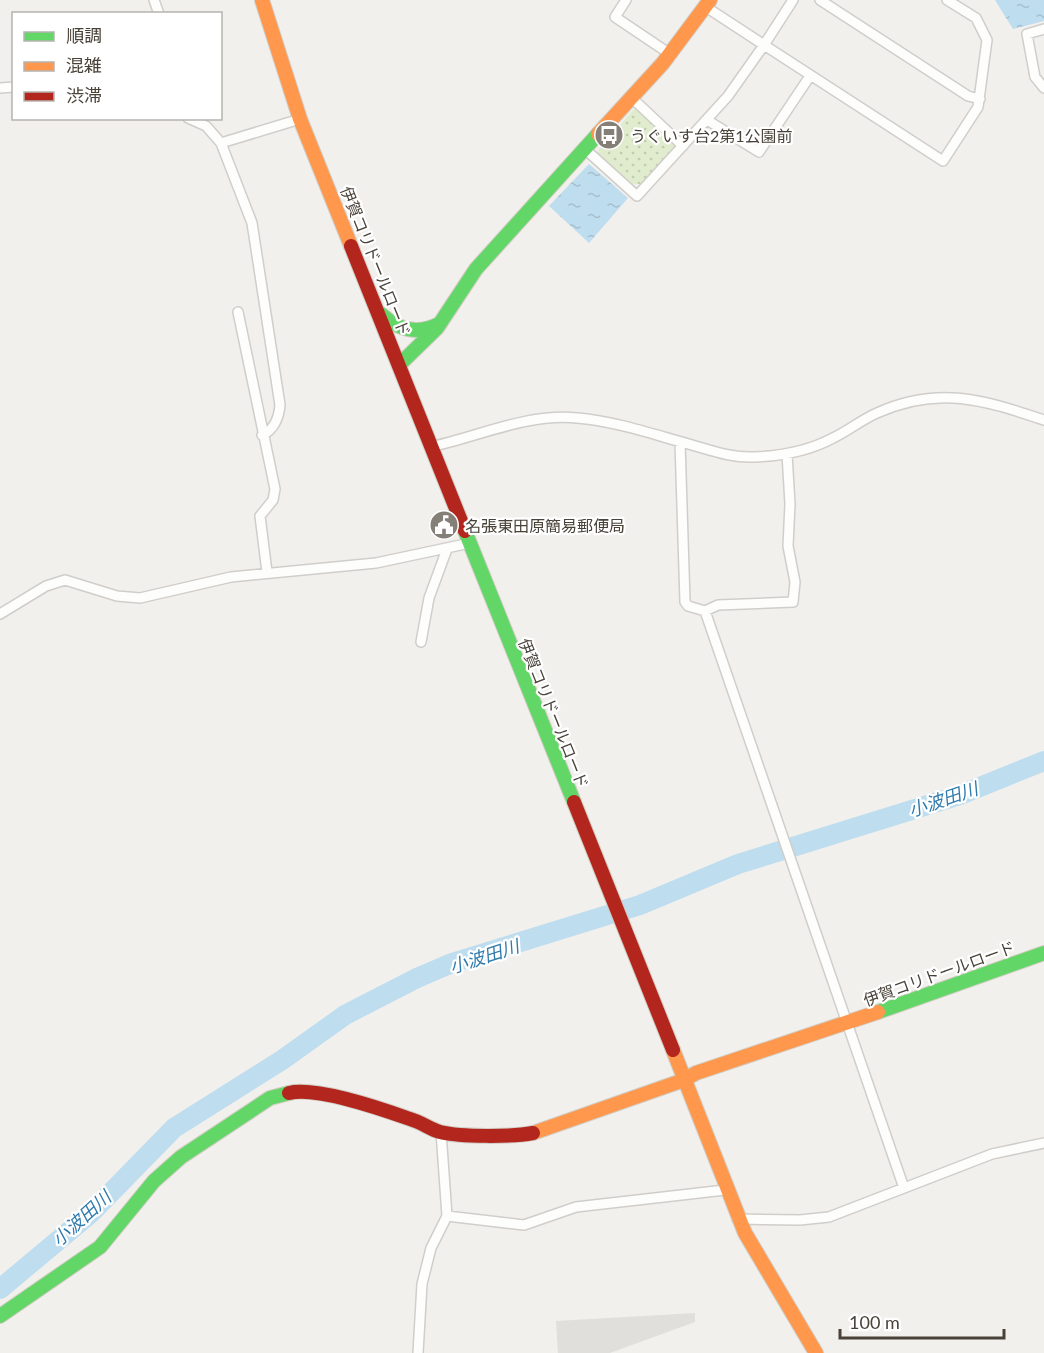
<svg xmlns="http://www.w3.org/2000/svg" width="1044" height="1353" viewBox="0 0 1044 1353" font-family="Lato,'Noto Sans JP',sans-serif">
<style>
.grass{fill:url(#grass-dots)}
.parking{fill:#e1dfdc}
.water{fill:url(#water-ripples)}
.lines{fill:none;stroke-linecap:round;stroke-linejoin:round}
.river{stroke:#beddef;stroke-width:20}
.street-casing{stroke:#d0ceca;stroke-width:12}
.fast-casing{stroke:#d1cdc4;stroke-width:16}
.slow-casing{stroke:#d1cdc4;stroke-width:16}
.jam-casing{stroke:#d1cdc4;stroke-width:16}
.street{stroke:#fdfdfc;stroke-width:9}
.fast{stroke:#63d668;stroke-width:14}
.slow{stroke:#ff974d;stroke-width:14}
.jam{stroke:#b3261e;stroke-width:14}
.labels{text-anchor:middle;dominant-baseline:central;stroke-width:4.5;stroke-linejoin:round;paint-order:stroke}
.poi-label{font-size:16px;fill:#494238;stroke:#fff;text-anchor:start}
.street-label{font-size:16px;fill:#494238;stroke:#fff}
.water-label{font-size:18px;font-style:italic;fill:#2f7bad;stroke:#fff}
</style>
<defs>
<pattern id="grass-dots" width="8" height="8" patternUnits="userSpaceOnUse" patternTransform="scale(1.5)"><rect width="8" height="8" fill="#e0eccd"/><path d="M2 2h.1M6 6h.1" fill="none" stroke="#c2ccb1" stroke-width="1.8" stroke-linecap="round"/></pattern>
<pattern id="water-ripples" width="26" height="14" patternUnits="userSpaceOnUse" patternTransform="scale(1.5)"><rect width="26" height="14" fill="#beddef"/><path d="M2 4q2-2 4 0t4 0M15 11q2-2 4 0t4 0" fill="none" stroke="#a5bfce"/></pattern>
</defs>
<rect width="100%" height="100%" fill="#f2f0ed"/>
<path class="grass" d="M634,109h4l36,33v6l-33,36h-9l-34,-30 1,-5z"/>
<path class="parking" d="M695,1313v9l-85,31h-52l-2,-32z"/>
<path class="water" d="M995,0h49v21l-31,8z
M589,164l39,34 -39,45 -40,-37z"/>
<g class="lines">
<path class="river" d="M0,1289l91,-76 83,-85 108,-68 63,-45 72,-37 35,-15 188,-58 98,-41 222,-69 84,-34"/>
<g class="street-casing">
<path id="street" d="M154,0l5,14
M626,0l-11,17 55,37
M820,0l148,96 12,3
M706,7l58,38 29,-45
M1044,29l-17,5 8,43 9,11
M0,88l14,-1
M632,98l51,48
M188,118l18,8 15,17 31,80 28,182c-1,12 -6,25 -18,30
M707,120l52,32 51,-76
M221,143l79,-24
M585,149l52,47 91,-100 36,-51 179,116 35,-54 9,-67 -11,-22 -29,-18
M238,312l37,177 -2,11 -13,16 7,56
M680,442l5,160 3,4 17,5 13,-6 75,-3 2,-20 -7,-36 2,-42 -3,-50
M430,447c48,-10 96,-34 147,-29 38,3 78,17 115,27 21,6 40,13 62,12 27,-1 55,-6 79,-19 15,-7 28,-18 44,-25 61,-28 107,-13 167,7
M705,611l199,577
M0,614l46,-28 19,-6 52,16 23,2 91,-21 145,-14 94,-20
M421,642l8,-44 18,-49
M447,1216l77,9 52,-18 149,-17
M737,1219l63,1 29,-3 163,-63 52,-11
M418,1353l4,-69 9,-36 16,-32 -6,-84"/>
</g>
<g class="fast-casing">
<path id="fast" d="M381,314c17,16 37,21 58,10
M399,365l38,-37 39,-59 122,-135
M465,531l109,271
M878,1012l166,-59
M0,1316l100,-69 54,-66 27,-24 89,-59 19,-5"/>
</g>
<g class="slow-casing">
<path id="slow" d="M262,0l38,119 51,127
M598,134l65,-71 47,-63
M673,1050l72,183 71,120
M533,1133l151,-53 12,-7 182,-61"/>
</g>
<g class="jam-casing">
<path id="jam" d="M351,246l114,285
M574,802l99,248
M289,1093c27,-7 93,16 121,26 11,3 20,10 30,13 21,5 71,5 93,1"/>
</g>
<use href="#street" class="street"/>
<use href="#fast" class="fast"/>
<use href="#slow" class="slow"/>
<use href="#jam" class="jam"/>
</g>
<defs>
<g id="bus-disc" transform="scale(1.5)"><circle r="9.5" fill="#847f77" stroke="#fff"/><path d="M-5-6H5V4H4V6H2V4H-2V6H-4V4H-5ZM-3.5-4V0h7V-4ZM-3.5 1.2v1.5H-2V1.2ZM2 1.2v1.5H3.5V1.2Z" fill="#fff"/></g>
<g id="civic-disc" transform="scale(1.5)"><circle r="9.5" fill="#847f77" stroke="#fff"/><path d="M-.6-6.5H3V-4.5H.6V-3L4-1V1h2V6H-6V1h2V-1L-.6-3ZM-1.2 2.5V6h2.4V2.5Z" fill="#fff"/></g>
</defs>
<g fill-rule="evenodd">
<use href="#bus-disc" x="609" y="135"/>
<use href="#civic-disc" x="444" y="525"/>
</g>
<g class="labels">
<g class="poi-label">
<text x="630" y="135">うぐいす台2第1公園前</text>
<text x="465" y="525">名張東田原簡易郵便局</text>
</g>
<g class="street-label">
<text transform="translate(376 261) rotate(68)">伊賀コリドールロード</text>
<text transform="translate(554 713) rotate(68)">伊賀コリドールロード</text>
<text transform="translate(939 973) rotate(-20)">伊賀コリドールロード</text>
</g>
<g class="water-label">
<text transform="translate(943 799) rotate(-19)">小波田川</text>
<text transform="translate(484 956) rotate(-18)">小波田川</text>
<text transform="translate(81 1218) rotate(-42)">小波田川</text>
</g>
</g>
<rect x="12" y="12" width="210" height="108" fill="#ffffff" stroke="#b6b3af" stroke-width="1.5"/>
<rect x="24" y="32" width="30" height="9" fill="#63d668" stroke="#b6b3af" stroke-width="1.5"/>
<text x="66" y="42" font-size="18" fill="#494238">順調</text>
<rect x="24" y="62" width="30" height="9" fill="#ff974d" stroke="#b6b3af" stroke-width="1.5"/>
<text x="66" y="72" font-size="18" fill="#494238">混雑</text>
<rect x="24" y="92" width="30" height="9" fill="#b3261e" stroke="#b6b3af" stroke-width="1.5"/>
<text x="66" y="102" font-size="18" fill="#494238">渋滞</text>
<path d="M840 1329v9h164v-9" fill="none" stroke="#494238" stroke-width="3"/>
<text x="849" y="1329" font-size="18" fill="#494238" stroke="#ffffff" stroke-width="4.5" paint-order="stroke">100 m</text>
</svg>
